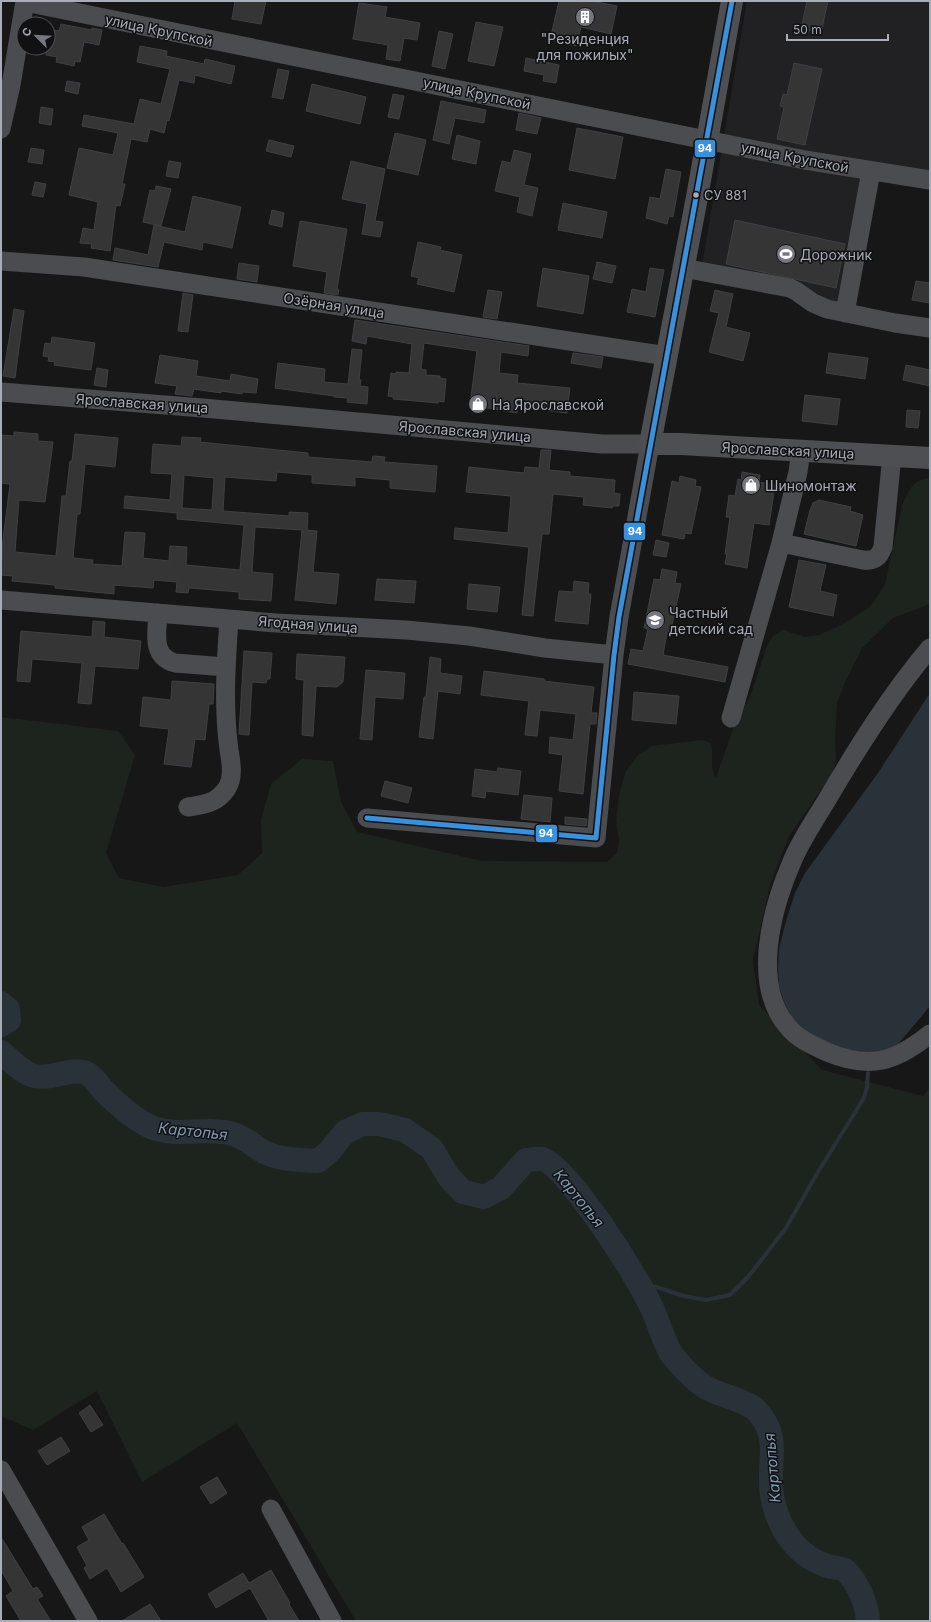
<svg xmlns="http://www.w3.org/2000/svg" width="931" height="1622" viewBox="0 0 931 1622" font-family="Inter,sans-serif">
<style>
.built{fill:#212123}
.green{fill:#1d241e}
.water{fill:#2a3239}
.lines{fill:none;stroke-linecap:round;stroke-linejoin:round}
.stream{stroke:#2a3239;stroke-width:4}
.river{stroke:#2a3239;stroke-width:24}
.building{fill:#353536;stroke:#3f4043;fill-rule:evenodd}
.minor{stroke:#4b4c50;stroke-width:19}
.major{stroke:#4d4f52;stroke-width:22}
.bus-1-casing{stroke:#111113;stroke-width:8}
.bus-1{stroke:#3a90db;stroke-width:5}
.bus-dot{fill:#a8adb8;stroke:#111113;stroke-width:1.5}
.labels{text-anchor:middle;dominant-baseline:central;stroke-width:3;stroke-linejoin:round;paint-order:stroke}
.bus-label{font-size:13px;fill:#a8adb8;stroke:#111113;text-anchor:start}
.street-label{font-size:14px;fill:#a8adb8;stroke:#111113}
.poi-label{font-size:14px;fill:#a8adb8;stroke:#111113;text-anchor:start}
.water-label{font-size:15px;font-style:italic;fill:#7f9bb3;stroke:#111113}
.line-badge{stroke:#111113;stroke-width:1.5}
.badge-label{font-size:11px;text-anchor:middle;font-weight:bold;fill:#fff}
</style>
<rect width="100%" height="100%" fill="#171717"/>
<path class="built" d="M747,1h183v179l-59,-8 -26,141 -144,-42z"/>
<path class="green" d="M930,477v127l-37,14 -31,30 -17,34 -8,21 -2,36 1,21 -4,14 -43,62 -19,49 -17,75 6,45 63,65 101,26 7,-8v533h-574l-119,-198 -95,59 -45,-91 -64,39 -32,-14v-699l117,14 17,24 -29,98 13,25 44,9 75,-12 24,-22 -1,-33 10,-36 31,-25 31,2 8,41 16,30 125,29 125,1 10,-9 2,-13 -3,-19 3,-26 7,-24 12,-16 14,-9 50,-6 9,3c3,12 -2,24 5,35l19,-55 15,-26 17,-51 6,-10 10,-6 22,7 14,-2 22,-10 29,-18 15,-22 17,-79c7,-17 9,-24 28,-29z"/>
<path class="water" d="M930,693v313l-31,37 -16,10 -40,-2 -37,-18 -14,-15 -8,-16 -5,-16 -1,-18 1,-19 7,-28 9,-28 10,-20 73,-100z"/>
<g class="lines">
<path class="stream" d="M643,1292l7,-5h6l28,9 22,4 24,-5 18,-18 38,-49 32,-56 46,-74 3,-11 1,-14"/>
<path class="river" d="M1,1003l7,6 1,11 -8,5
M1,1052c19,16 27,30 55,23 9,-2 18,-5 27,-3 9,2 15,12 20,18 14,14 30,29 48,37 26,11 56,-1 82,7 11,3 21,12 31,18 16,8 37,8 54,9l11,-9 16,-20 18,-8h16l26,6 27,19 16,27 15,16 21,5 17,-9 25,-28c5,0 11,-2 16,-1 26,7 96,119 109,147 7,14 13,37 21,49 9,11 21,24 33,32 13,8 41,13 51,23 23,25 14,43 15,73 0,16 6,36 15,50 11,18 25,28 45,34 5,1 12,1 15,4 12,12 21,33 22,50"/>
</g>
<path class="building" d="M235,1h31l-5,23 -29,-5z
M559,1h33l25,5 -6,28 -30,-7 -5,19 -26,-6z
M807,1h21l-7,32 -20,-4z
M359,3l28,4 -2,10 35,6 -3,17 -13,-2 -4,23 -14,-2 2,-14 -35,-6z
M476,22l27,5 -9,39 -26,-5z
M61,24l31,6v-2l10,2 -3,15 -15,-3 -4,20 -5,-1 -1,5 -18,-4 1,-5 -11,-2 6,-25 7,1z
M439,31l14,3 -8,35 -13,-3z
M140,46l27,5 -1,5 38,8 1,-5 30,7 -4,18 -36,-9 -1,8 -15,-3 -10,41 -2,-1 -3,13 -14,-4 -3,13 -16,-3 -9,45h3l-5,22 -4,-1 -6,46 -19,-3 1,-4 -12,-1 3,-15 11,2 4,-28 -29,-7 10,-47 34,7 5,-22 -36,-7 2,-11 50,9 6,-25 21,5 9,-35 -33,-7z
M526,58l33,7 -3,18 -13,-2 1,-6 -20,-4z
M794,63l28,6 -17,76 -28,-6 7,-32 -4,-1 3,-12 4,1z
M278,69l11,2 -6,28 -11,-2z
M67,81l13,2 -2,11 -13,-3z
M312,84l54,13 -6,27 -54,-13z
M393,94l11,2 -5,23 -11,-2z
M441,101l45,9 -2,13 -29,-5 -6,26 -16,-4z
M41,107l12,2 -2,16 -12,-2z
M519,113l22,5 -4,16 -21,-4z
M577,128l46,9 -8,42 -46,-9z
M395,133l31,7 -8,35 -31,-7z
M457,135l23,6 -4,23 -24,-5z
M269,140l25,6 -3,11 -25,-6z
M31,148l13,2 -2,14 -14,-2z
M514,150l17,4 -7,31 14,3 -6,28 -15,-4 3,-15 -25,-6 7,-30 9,2z
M169,161l12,2 -3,15 -12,-2z
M351,161l34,8 -10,52 8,1 -3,15 -18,-3 5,-30 -25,-5z
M666,169l15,3 -8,45 -4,-1 -2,8 -21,-6 4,-21 10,2z
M35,182l11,2 -3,13 -11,-2z
M156,186l15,3 -10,37 -18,-4 7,-32 5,1z
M193,196l48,11 -9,41 -29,-6 -1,8 -38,-8 -6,25 -45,-7 2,-12 33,7 6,-30 31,7z
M563,203l44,9 -5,26 -44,-8z
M272,210l12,3 -2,14 -13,-3z
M735,220l110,24 -9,44 -110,-24z
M300,221l47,8 -10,60 2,1 -1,5 -14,-2 3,-21 -34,-6z
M418,242l23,5 -1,3 22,5 -8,37 -37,-8 2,-6 -8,-2z
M597,262l19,4 -4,17 -19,-4z
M239,263l20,3 -2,16 -20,-3z
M543,268l46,8 -6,38 -46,-8z
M650,268l14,2 -9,47 -28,-5 5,-23 14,3z
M916,281l14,2v20l-18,-3z
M488,290l14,2 -5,27 -14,-2z
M715,290l18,4 -7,33 24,6 -7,28 -34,-9 10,-39 -9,-2z
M183,293l10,2 -5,37 -10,-1z
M14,309l10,2 -9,67 -12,-2z
M355,320l174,26 -1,10 -27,-4 -2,21 19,2 -1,8 53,5 -3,25 -49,-6 -1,6 -47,-8 7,-54 -53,-8 -3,26 5,1v5l14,1v2l6,1 -2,23 -6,-1v2l-45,-4 1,-2 -6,-1 3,-23 5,1v-2l13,1 3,-29 -45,-8 -1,8 -14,-3z
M52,337l43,6 -4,27 -37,-5 1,-3 -7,-1 1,-4 -6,-1 2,-13 6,1z
M352,349l10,1 -3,30h2l-1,6 8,1 -1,17 -20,-2 1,-4 -14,-1v-1l-59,-8 3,-25 47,6 -1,13 24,2z
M573,353l30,4 -2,11 -30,-5z
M829,353l39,5 -3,21 -39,-6z
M160,355l38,6 -2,15 34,5 1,-7 27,5 -2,14 -14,-1v2l-21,-3v2l-27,-4 -2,7 -17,-2 2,-8 -22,-3z
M906,365l24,5v16l-27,-6z
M97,368l11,2 -2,17 -12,-2z
M805,395l35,4 -3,26 -35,-4z
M907,410l13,1 -2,17 -12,-1z
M14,432l24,2v7l15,1 -8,60 -26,-2 -4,52 41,4 6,-60h4l4,-35h2l3,-27 43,4 -3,29 -30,-3 -5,50h-3l-4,44 20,2 -1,4 30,2 3,-34 20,1 -2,25 26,3 1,-15 17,1 -1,18 54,5 4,-45 -67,-6v-6l-53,-5 1,-12 45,4 2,-26 -21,-1 2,-29 28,2 1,-9 19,1 -1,4 108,11v4l64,5 1,-6 12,1 -1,5 53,4 -2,26 -45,-4v-8l-35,-3v9l-43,-3v-8l-35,-3 -1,9 -51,-4 -2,34 66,5v-4l19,1 -1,17 10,1 -4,41 26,2 -3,30 -41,-4 7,-70 -47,-3 -3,45 21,2 -2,27 -32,-2v-7l-50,-4 -1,5 -12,-1 1,-10 -23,-2 -1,8 -39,-3v9l-59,-6v-3l-43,-4 1,-5 -12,-1 2,-36 7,-55 -9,-1v-48l13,1zM184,475l30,3 -2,32 -30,-2z
M541,450h10l-2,20 21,2v4l45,4 -1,13 6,1 -1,12h-6l-1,2 -29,-3 1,-8 -31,-3 -4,40h-7l-9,82 -11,-1 7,-68 -75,-8 1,-11 53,5 3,-37 -45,-4 3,-25 55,6 1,-6 14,1z
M742,472l18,3 -1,7 16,3 -6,40 -15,-2 -7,45 -22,-4 2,-10h-2l5,-37h-4l3,-22 6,1 3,-17 3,1z
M680,476l16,4 -1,6 6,1 -10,47 -6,-1 -1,6 -22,-4 10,-54 7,2z
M819,500l32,7 -1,4 13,4 -7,31 -52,-12 6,-24 3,-7z
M656,540l13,3 -3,14 -13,-2z
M799,560l27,5 -6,26 17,4 -4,21 -44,-9z
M662,569l15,3 -2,11 6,1 -11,50 -3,-1 -4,22 65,12 -3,15 -97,-18 3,-15 12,2 5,-22 -4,-1 10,-49 6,1z
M377,579l39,2 -2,22 -39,-3z
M574,581l15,2 -1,11h3l-3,30 -33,-3 4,-30 14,1z
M469,584l31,3 -3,25 -30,-3z
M93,621l12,1 -1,15 37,4 -3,28 -43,-3 -4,38 -13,-1 4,-40 -50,-4 -2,23 -13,-1 4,-50 71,6z
M244,651l28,2 -2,26h-3l-1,4 -14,-1 -3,53 -10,-1z
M297,654l48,3 -2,25 -6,5 -21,-1 -3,50 -11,-1 2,-55 -8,-1z
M430,657l11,2 -1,14 22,3 -2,18 -22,-3 -5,48 -14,-2 5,-40h2z
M366,670l39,3 -2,26 -28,-2 -3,43 -12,-1z
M484,671l60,8v2l50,6 -3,26h6l-1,11h-6l-7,70 -24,-3 4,-36 -14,-2 1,-16 23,3 3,-26 -36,-4 -3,26 -12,-1 4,-34 -48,-6z
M172,681l42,3 -1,20h-4l-4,36 -10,-1 -4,28 -27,-3 5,-35 -29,-3 3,-29 28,3z
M634,692l45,4 -3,28 -44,-4z
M498,768l23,3 -3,24 -32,-4 -1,7 -13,-2 3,-27 22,3z
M385,781l27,7 -4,15 -27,-7z
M524,795l28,3 -2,24 -29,-3z
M565,817l22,2 -1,7 -21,-2z
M90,1405l13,20 -12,7 -12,-19z
M61,1437l9,14 -23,14 -9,-14z
M217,1477l10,16 -16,11 -11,-17z
M104,1514l18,30 1,-1 21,34 -23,15 -14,-24 -17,11 -6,-11 3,-2 -10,-19 12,-7 -7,-13z
M1,1537l32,52 4,-2 6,9 -6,3 14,22h-30l-15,-25 7,-5 -12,-21z
M271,1570l19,33 -1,1 10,17h-30l-19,-33 -34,20 -8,-14 35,-21 6,10z
M150,1604l11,17h-39z"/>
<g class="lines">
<path class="minor" d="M25,2l780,158 125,20
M1,129l10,-44 14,-84
M1,261l83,6 583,89
M683,268l107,20 6,3 17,12 14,6 68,14 35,5
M845,313l26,-142
M1,392l202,16 399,36h48l-31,173 -5,38 -18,183 -229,-20
M781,543l82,17c11,1 16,-2 20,-13l9,-92
M1,600l275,23 130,7 63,6 76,12 69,7
M158,613c-1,20 -7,43 17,50l51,4
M930,648c-39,46 -72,99 -102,150 -13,22 -28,43 -37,66 -20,47 -40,122 -2,164 9,11 25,18 38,24 43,18 68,10 103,-18
M731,718l50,-175 17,-71 3,-22
M188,807c15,-2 30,-4 39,-19 7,-11 4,-26 2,-38 -6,-44 -3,-87 0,-131
M1,1470l87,151
M271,1509l61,112"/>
<path class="major" d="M732,1l-35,196 -47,247h31l249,14"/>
<g class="bus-1-casing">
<path id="bus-1" d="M367,818l229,20 18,-183 5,-38 113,-616"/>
</g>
<use href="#bus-1" class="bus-1"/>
</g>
<defs>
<g id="building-disc" transform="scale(1)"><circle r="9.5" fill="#757880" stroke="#111113"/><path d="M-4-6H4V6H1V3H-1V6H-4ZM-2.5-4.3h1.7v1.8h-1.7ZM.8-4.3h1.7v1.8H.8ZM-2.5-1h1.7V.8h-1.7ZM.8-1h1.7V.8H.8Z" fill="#fff"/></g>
<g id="stadium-disc" transform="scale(1)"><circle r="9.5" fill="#757880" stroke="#111113"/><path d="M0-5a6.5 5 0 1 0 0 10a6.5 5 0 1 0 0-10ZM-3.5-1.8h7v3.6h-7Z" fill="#fff"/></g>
<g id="shop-disc" transform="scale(1)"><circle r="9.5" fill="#757880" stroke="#111113"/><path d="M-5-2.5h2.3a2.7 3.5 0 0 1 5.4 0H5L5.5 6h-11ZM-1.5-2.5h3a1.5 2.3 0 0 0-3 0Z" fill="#fff"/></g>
<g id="school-disc" transform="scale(1)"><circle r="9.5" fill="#757880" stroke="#111113"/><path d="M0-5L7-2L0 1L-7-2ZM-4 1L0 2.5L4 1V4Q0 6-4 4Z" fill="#fff"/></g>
</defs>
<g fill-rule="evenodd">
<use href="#building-disc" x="585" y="17"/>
<use href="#stadium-disc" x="786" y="254"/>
<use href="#shop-disc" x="478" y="404"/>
<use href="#shop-disc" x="751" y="485"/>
<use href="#school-disc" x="655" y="620"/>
</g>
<circle class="bus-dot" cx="696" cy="195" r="3.5"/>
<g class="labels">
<g class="bus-label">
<text x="704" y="195">СУ 881</text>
</g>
<g class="street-label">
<text transform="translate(159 30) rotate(12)">улица Крупской</text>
<text transform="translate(477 93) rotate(12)">улица Крупской</text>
<text transform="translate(795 157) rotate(11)">улица Крупской</text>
<text transform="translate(334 305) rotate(9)">Озёрная улица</text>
<text transform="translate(142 403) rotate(4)">Ярославская улица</text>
<text transform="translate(465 431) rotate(5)">Ярославская улица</text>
<text transform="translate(788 450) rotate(3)">Ярославская улица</text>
<text transform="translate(308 624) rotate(4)">Ягодная улица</text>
</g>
<g class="poi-label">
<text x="585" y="38" text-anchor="middle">"Резиденция<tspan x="585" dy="16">для пожилых"</tspan></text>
<text x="800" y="254">Дорожник</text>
<text x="492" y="404">На Ярославской</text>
<text x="765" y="485">Шиномонтаж</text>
<text x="669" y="612">Частный<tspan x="669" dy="16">детский сад</tspan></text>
</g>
<g class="water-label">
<text transform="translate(193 1131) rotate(6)">Картопья</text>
<text transform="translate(579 1198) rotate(51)">Картопья</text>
<text transform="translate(772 1468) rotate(-95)">Картопья</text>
</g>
</g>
<g class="line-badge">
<rect x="694" y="139" width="22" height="19" rx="4" fill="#3a90db"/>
<rect x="623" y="522" width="23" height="19" rx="4" fill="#3a90db"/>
<rect x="535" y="824" width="23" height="19" rx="4" fill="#3a90db"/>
</g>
<g class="badge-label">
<text x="705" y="152">94</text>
<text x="635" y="535">94</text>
<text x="546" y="837">94</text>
</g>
<rect width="931" height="1622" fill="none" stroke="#a8adb8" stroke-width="4"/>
<g transform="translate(36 36) rotate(294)"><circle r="19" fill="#111113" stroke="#4d4f55"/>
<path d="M0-3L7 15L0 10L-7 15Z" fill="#757880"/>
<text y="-6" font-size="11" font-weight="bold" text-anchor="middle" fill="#a8adb8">С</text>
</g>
<path d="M787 34v6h101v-6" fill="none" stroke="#a8adb8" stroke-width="2"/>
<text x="793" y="34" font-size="12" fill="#a8adb8" stroke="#111113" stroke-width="3" paint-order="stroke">50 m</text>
</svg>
